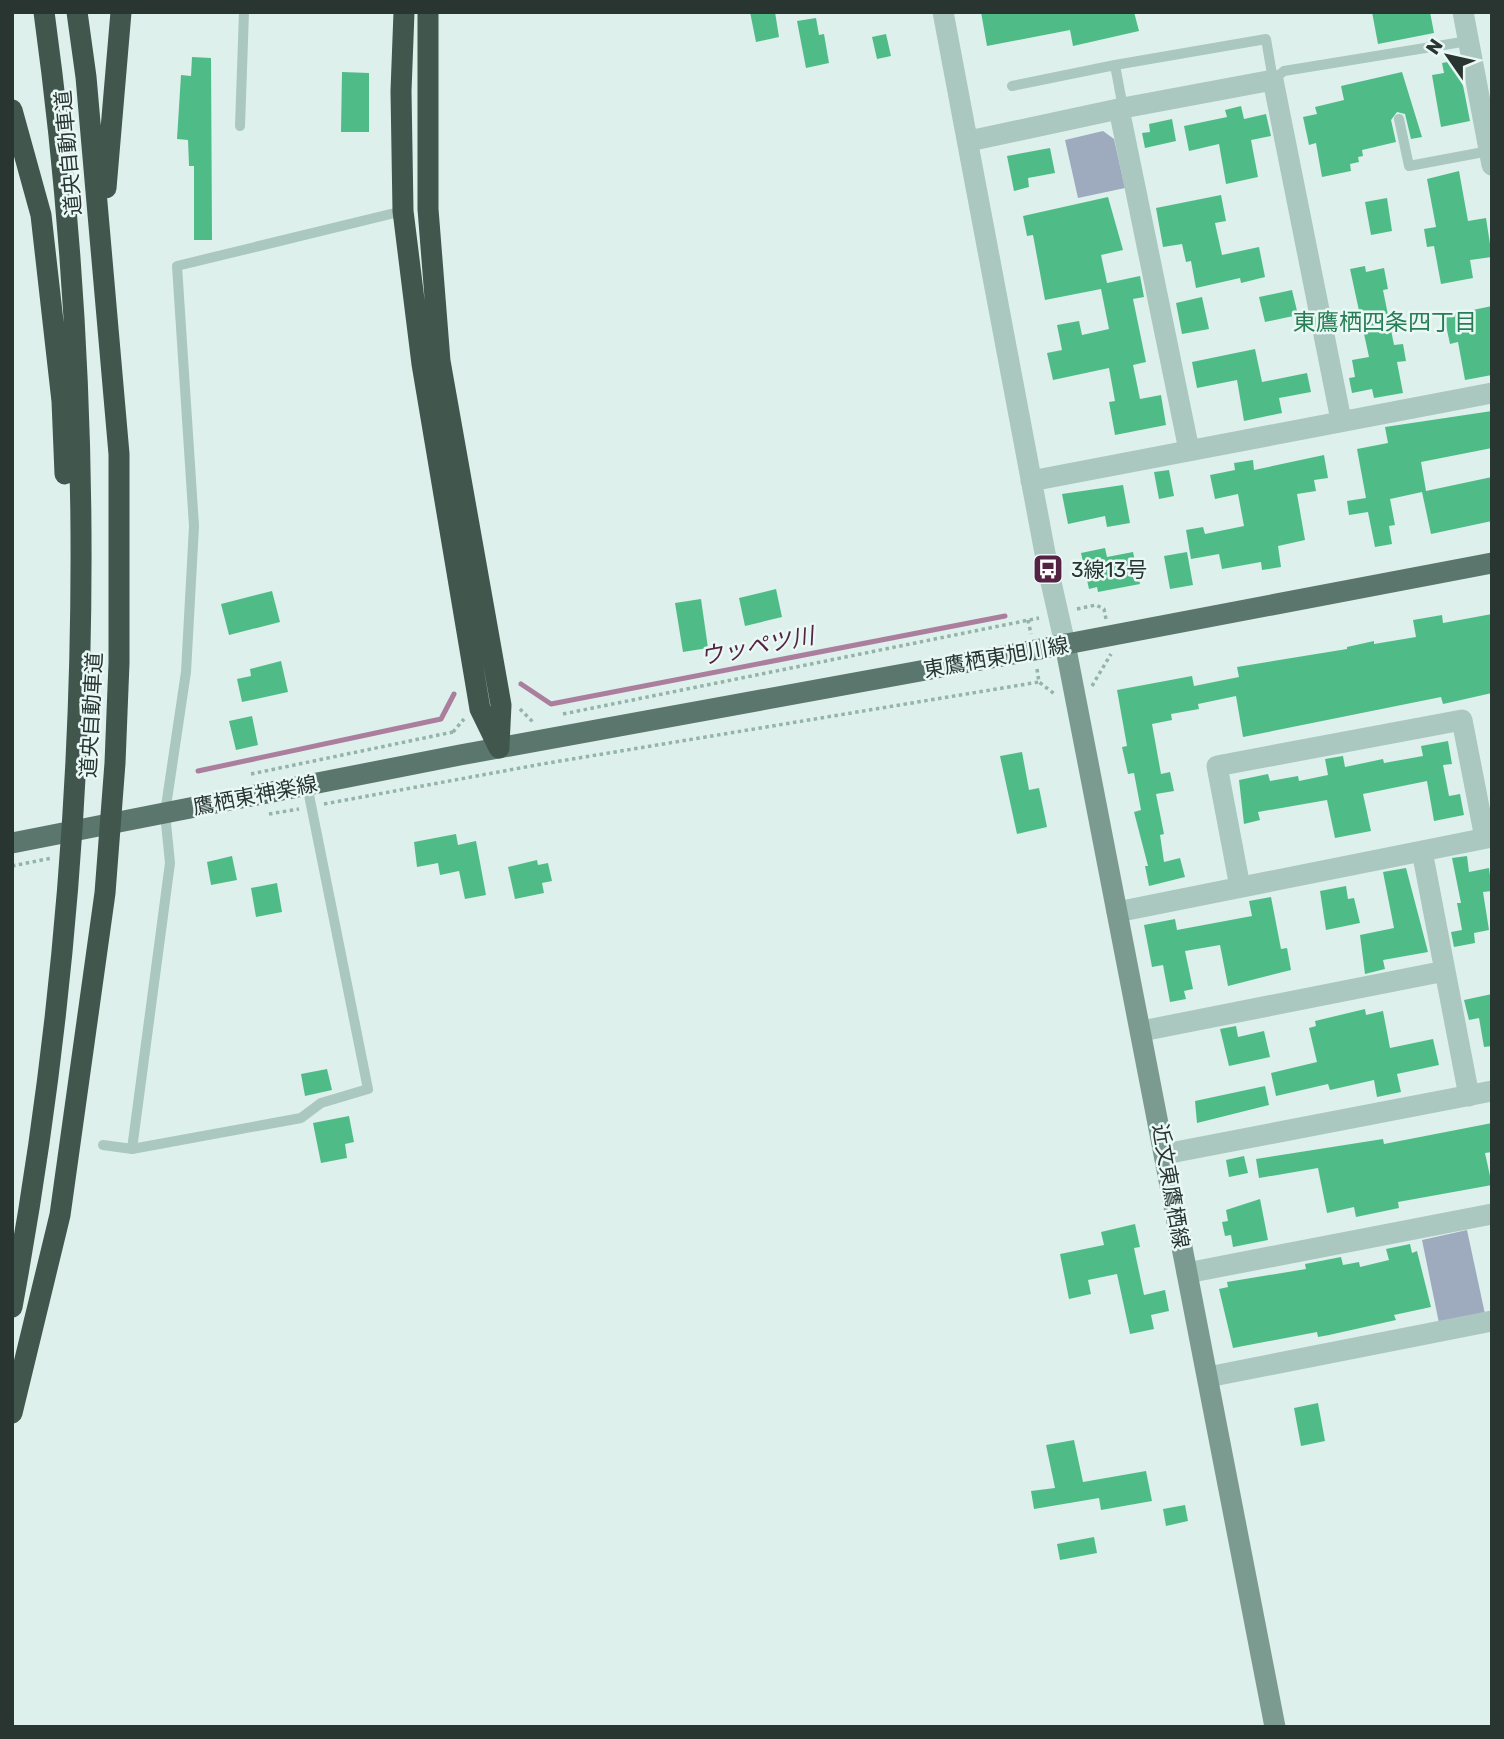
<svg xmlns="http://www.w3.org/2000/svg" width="1504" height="1739" viewBox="0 0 1504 1739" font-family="Rubik,'Noto Sans JP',sans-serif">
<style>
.green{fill:#9eaabe}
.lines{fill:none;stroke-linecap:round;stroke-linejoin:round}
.stream{stroke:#ab7e9d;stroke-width:5}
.building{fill:#4fbc88}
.path{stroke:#94b3aa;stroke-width:3.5;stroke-dasharray:3.5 3.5;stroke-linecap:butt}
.lane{stroke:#aac7c0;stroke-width:10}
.street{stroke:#aac7c0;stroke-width:21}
.secondary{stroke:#7b9b90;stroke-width:21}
.primary{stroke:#5b766c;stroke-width:21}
.highway{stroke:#41564d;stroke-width:21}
.labels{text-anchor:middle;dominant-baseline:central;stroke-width:5;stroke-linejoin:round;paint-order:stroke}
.street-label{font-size:21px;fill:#293530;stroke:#e9f8f5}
.poi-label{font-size:21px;fill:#293530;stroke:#e9f8f5;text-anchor:start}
.neighbourhood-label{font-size:23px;fill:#287e54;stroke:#e9f8f5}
.water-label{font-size:23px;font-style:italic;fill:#542242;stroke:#e9f8f5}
</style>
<rect width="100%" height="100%" fill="#ddf0ec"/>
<path class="green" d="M1103,131l11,8 11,49 -47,10 -13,-58z
M1467,1230l18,84 -46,9 -17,-83z"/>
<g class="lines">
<path class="stream" d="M521,684l30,20 454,-88
M198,771l243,-52 13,-25"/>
</g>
<path class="building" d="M750,12h25l4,25 -23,5z
M981,12h153l5,19 -66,15 -3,-16 -83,16z
M1372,12h58l4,21 -56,11z
M816,18l3,17 5,-1 5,29 -23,5 -9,-47z
M886,34l5,22 -14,3 -5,-22z
M192,57l19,1 1,182h-18v-74h-5l-1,-26 -11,-1 4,-64 10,1z
M1458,60l12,61 -29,6 -9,-52 12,-2 -2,-10z
M342,72l27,1v59h-28z
M1402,72l20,65 -11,2 -6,-25 -8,-2 -6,8 5,22 -34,8 1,6 -5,1 1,5 -9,2 1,7 -29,6 -6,-34 -7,2 -6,-28 14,-3 -2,-7 29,-7 -3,-14z
M1241,106l3,13 22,-5 5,22 -20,4 7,37 -32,7 -7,-40 -30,7 -5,-25 43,-9 -2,-7z
M1172,119l4,22 -31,7 -3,-15 8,-1 -1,-8z
M1050,148l5,25 -27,5 1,9 -15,4 -7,-35z
M1459,171l9,50 18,-3 6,39 -22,3 3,18 -32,6 -7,-38 -7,1 -3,-18 12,-2 -9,-48z
M1221,195l5,26 -11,2 7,32 37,-8 6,30 -24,6 -1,-5 -44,10 -5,-27 -5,1 -4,-18 -19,3 -7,-39z
M1108,197l15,53 -22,5 6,28 33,-7 4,21 -11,2 13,63 -13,3 7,34 21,-4 5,30 -51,10 -6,-33 6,-1 -6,-33 -56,12 -6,-27 15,-3 -5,-25 22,-4 3,14 27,-6 -8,-40 -56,11 -12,-65 -6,1 -4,-20z
M1387,198l5,33 -21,4 -6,-33z
M1365,266l1,6 18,-4 4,21 -5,1 11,55 9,-1 3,17 -9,1 6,31 -29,5 -2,-9 -20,4 -3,-15 6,-1 -3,-17 17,-3 -19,-88z
M1292,290l6,25 -33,7 -6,-25z
M1202,297l7,32 -27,5 -6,-31z
M1492,306v69l-27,5 -7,-38 -8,2 -6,-28z
M1255,349l7,33 45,-9 4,19 -32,6 3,15 -38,8 -7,-41 -40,8 -5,-26z
M1492,411v37l-71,14 5,29 66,-14v44l-61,13 -9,-42 -32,7 5,26 -6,1 3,18 -17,3 -7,-35 -19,3 -2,-14 19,-3 -9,-49 31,-6 -3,-16z
M1324,455l4,23 -14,2 2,11 -19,3 8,46 -27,6 3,21 -19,3 -1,-8 -39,7 -3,-15 -28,5 -5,-29 17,-3 2,7 39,-8 -6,-32 -23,5 -5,-24 25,-5 -1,-7 19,-3 1,10z
M1169,470l5,26 -15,3 -5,-27z
M1123,485l7,38 -23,4 -2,-11 -37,8 -6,-30z
M1105,548l2,9 26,-5 7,32 -42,8 -1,-5 -8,2 -8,-36z
M1187,552l6,33 -23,4 -6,-33z
M776,589l6,28 -37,9 -6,-28z
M272,591l8,31 -51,13 -8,-31z
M701,599l7,49 -25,4 -8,-49z
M1492,614v79l-49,11 -2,-7 -198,40 -7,-41 -38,8 1,5 -28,5 1,6 -20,4 9,50 9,-2 4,19 -18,3 8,40 -4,1 4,27 16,-4 5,19 -36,9 -4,-20h3l-14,-54 7,-2 -7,-37 -6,1 -6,-27 5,-1 -10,-56 75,-14 2,10 45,-9 -2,-10 110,-18v-2l27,-6v3l42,-7 -3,-17 29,-5 1,8z
M281,661l7,31 -46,10 -5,-23 14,-3 -1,-7z
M252,716l6,29 -22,5 -7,-29z
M1448,741l4,23 -9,1 6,31 11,-2 4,21 -30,6 -7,-40 -64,13 8,37 -36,7 -8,-38 -69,12 2,8 -16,4 -5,-44 29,-6 2,7 28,-5 1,5 29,-6 -3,-16 18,-3 2,11 38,-8 1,4 39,-7 -2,-10z
M1022,752l7,38 10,-2 8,39 -30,7 -17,-78z
M456,834l2,11 18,-4 10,54 -21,4 -6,-28 -19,4 -2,-12 -21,4 -3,-25z
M232,856l5,24 -26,5 -4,-23z
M1467,856l2,16 20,-4 3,23 -9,1 6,38 -15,3 1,10 -21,4 -3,-15 11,-2 -5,-27h4l-9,-45z
M537,860l1,5 10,-2 4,18 -10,2 2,10 -29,6 -7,-32z
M1406,868l22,84 -45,8 2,9 -20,5 -5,-39 34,-7 -11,-56z
M277,883l5,29 -26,5 -5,-29z
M1346,886l2,13 6,-1 6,25 -34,7 -6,-39z
M1271,897l10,52 6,-1 4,22 -63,16 -8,-41 -35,6 8,38 -9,2 2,8 -16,3 -7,-37 -11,2 -8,-42 31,-6 2,11 75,-14 -3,-15z
M1492,994v52l-8,1 -5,-29 -10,2 -5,-20z
M1365,1009l1,6 17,-4 7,37 43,-9 6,26 -42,9 4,18 -24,5 -3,-17 -44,10 -2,-6 -52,12 -5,-23 46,-11 -8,-34 7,-2 -1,-5z
M1236,1026l2,11 26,-6 6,26 -41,9 -9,-37z
M327,1069l5,21 -27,6 -4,-22z
M1265,1086l4,19 -72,18 -2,-22z
M349,1116l5,26 -9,2 2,14 -26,5 -8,-40z
M1492,1123v29l-7,1 7,32 -94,17 1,6 -43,9 -2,-10 -27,6 -9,-45 -59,10 -3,-19 127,-20 1,5z
M1244,1156l4,17 -19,4 -3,-17z
M1260,1199l8,41 -35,7 -2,-12 -6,1 -3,-14 6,-1 -2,-11z
M1135,1224l5,23 -6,1 10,47 21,-5 4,21 -18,4 3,14 -24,5 -13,-60 -29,6 3,14 -22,5 -9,-45 44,-9 -3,-13z
M1410,1244l2,9 5,-2 14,56 -37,8 2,5 -67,15 -11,2 -1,-5 -84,16 -14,-59 9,-2 -1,-5 79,-13 -1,-5 36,-7 2,8 16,-3 1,5 29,-7 -3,-11z
M1318,1403l7,38 -24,5 -7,-38z
M1074,1440l9,42 63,-11 6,30 -51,9 -2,-12 -65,11 -3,-18 24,-3 -9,-43z
M1185,1505l3,16 -22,5 -3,-17z
M1094,1537l3,16 -37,7 -3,-16z"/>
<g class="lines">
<path class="path" d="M1077,609l19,-4 8,4 2,10
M1028,620l3,14
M1037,669l2,13 17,13
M1092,686l19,-32
M520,709l14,14
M563,714l476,-96
M453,732l11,-13
M251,774l202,-42
M324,804l218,-40 497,-82
M269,814l30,-5
M12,866l40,-8"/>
<path class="lane" d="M1115,65l151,-26 7,41
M1273,80l11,-9 184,-30
M1012,86l103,-21 8,43
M1399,119l10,47 80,-15
M240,126l4,-114
M103,1145l29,4 38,-286 -5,-50 21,-141 8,-146 -17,-260 226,-55
M132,1149l169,-31 20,-15 47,-14 -61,-304"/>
<path class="street" d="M943,12l105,557 17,75
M1463,12l29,153
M1119,109l70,341
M969,141l154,-33 150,-28 68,340
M1031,481l461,-88
M1422,851l47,245
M1240,887l-23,-121 245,-46 23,118
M1117,912l375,-75
M1142,1031l303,-60
M1165,1154l327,-63
M1187,1273l305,-59
M1208,1377l284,-56"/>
<path class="secondary" d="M1065,644l210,1083"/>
<path class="primary" d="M12,843l448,-88 575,-105 457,-87"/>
<path class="highway" d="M404,12l-3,79 2,120 19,153 58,345 19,39
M428,12v197l12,152 61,344 -2,40
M12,110l29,105 21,186 3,73
M106,188l15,-176
M12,1307c79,-427 91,-865 32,-1295
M12,1413l48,-198 45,-322 10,-130 4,-100v-209l-33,-377 -9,-65"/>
</g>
<defs>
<g id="bus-square" transform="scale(1.575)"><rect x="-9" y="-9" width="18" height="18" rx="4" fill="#542242" stroke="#e9f8f5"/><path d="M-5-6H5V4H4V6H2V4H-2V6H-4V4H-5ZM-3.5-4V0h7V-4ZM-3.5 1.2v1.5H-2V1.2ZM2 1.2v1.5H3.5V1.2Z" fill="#fff"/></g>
</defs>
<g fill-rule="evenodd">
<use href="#bus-square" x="1048" y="569"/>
</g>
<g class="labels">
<g class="street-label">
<text transform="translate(68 153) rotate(-95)">道央自動車道</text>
<text transform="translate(996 657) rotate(-10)">東鷹栖東旭川線</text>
<text transform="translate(91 715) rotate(-87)">道央自動車道</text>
<text transform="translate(255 795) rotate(-11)">鷹栖東神楽線</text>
<text transform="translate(1171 1186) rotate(80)">近文東鷹栖線</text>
</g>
<g class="poi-label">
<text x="1071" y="569">3線13号</text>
</g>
<g class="neighbourhood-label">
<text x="1385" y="322">東鷹栖四条四丁目</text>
</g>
<g class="water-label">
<text transform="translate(757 646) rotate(-11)">ウッペツ川</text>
</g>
</g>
<rect width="1504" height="1739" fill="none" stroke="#293530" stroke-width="28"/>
<g transform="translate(1448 56) rotate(304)" stroke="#e9f8f5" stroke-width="5" paint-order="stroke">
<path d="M0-5L12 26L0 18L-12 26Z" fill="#293530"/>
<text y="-10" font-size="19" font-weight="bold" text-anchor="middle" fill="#293530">N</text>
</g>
</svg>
